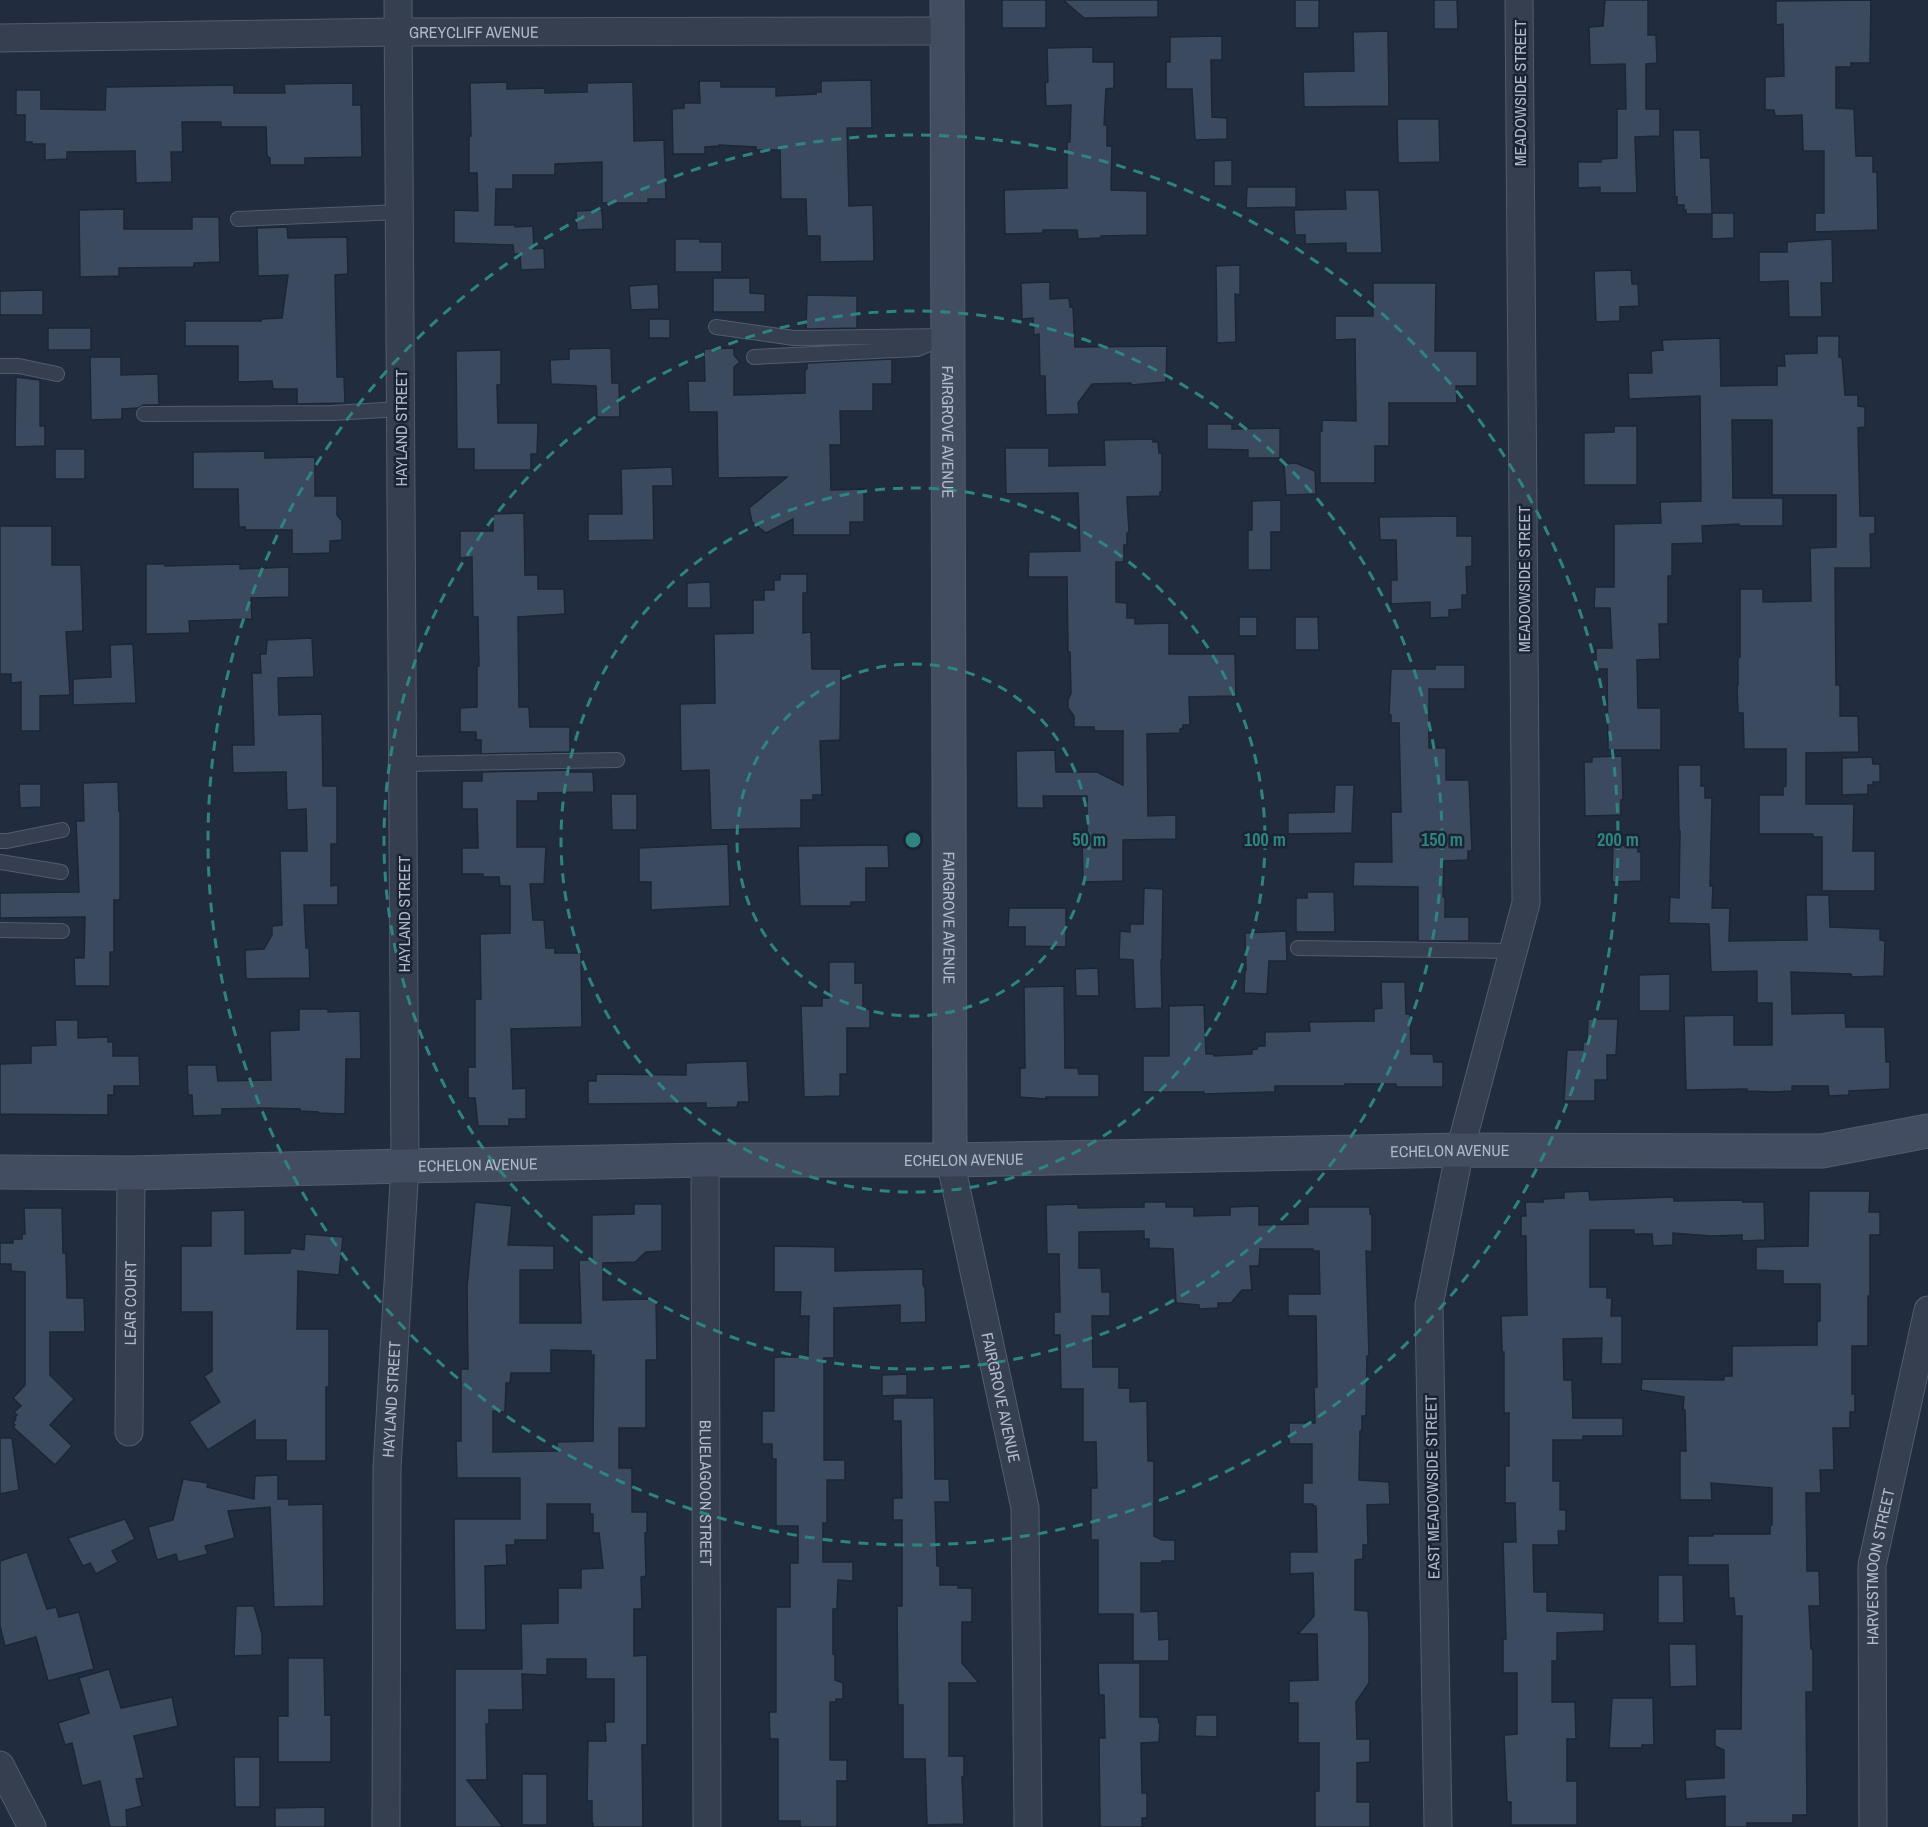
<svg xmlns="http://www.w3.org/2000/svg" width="1928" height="1827" viewBox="0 0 1928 1827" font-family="'Archivo Narrow',sans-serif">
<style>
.building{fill:#3c4a5f;stroke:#1c2636;stroke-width:1.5;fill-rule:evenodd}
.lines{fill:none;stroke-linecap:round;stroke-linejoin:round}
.lane-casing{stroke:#535c6d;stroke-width:16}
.street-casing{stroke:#535c6d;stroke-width:29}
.secondary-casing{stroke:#535c6d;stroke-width:35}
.lane{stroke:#353f4f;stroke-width:14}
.street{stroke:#353f4f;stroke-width:27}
.secondary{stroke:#434d62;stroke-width:33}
.ring{fill:none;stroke:#2f8380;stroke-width:3;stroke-dasharray:10 8}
.labels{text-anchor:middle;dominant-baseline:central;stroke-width:5;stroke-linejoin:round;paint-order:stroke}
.street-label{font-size:16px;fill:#b1b9ca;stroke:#1a2434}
.centre{fill:#2f8380;stroke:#1a2434;stroke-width:3}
.ring-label{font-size:18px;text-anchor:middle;font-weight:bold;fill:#2f8380;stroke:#1a2434;stroke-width:5;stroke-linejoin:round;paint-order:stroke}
</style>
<rect width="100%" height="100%" fill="#212c3f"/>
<path class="building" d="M1002,0h44v28h-44z
M1063,0h95v17l-74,1z
M1295,0h24v28h-24z
M1434,0h23l1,29h-24z
M1605,0h43v35h8l1,28 -11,1v45h14v27l-25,1 2,56h-37v-6l-22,1v-26h23v-3l16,-1v-49h9l-1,-45 -35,1 -1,-38 14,-1z
M1871,0l-1,63h-19v4h-15v41l18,1 2,47h17v16h4l1,58 -63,2v-19h9v-62h-21l-1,-36 -27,1 -1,-6h-9v-33l19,-1 -1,-52 -7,1v-24z
M1388,31l1,75 -85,1 -1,-35 51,-1 -1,-39z
M1222,36v24h-11l1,57 15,1v21l-32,1 -3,-51h-26v-27h4v-25z
M1093,47v15h21v26l-8,1 -2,36h3v21h5l-1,44 36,1v44l-46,1v2l-23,1 -1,-9h-34v3l-38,1 -1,-44 63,-2v-46h3l1,-37 -25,1 -1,-23 3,-1 -1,-34z
M871,80l1,48h-25l2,78 24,-1 1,56 -54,1v-26h-13l-1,-37h-25l-1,-49h-24v-3l-37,-2v1l-14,1v7h-32l-1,-45 12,-1v-5h16l-1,-22h22v6h55v9l40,-2v-2h5v-11z
M507,82v7l38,-1v5l42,-1v-9l46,-1 1,59 30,-1 2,59h-18v4h-46v-41l-47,2v11h-42v14h-17l-1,36h20v2l18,-1 1,23 10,-1 1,21 -24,1 -1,-16h-6l-1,-9 -59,-2v-33l24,1 -1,-38h-8v-37h2l-1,-53z
M353,83v22h8l1,52 -57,1v7h-35v-7l-3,-2 -1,-29h-45v-5h-39l1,30h-12l1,30 -36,1 -1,-32 -68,1v7l-22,1v-16h-13v-2h-7v-27h-9v-25h25v19l64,1 1,-23 128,-2v8h51l-1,-9z
M1397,119h42l1,43 -42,1z
M1673,130h27l1,28h9l2,55h22v25l-22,1v-25h-26v-4l-2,1v-6h-7v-8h-2z
M1232,160v26h-18v-25z
M1247,187h49v20l-50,1z
M1345,190h34l3,63h-36v-10l-41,1v-9h-10l-1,-25 52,-1z
M124,209v20h68v-12h27l1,45 -26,1v4l-75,1v8l-39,1 -1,-67z
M602,210l1,19 -26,1 -1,-19z
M287,227l1,11 59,-1 1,37 -13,1 2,102h7l1,26 -48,1v-15h-24l-1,-8 -34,1v-36h-53v-25h76v-2l21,-1 6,-43 -30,1 -1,-48z
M675,239h25v3h22v30h-47z
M1832,239l1,44h-12l1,34h-33l-1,-36 -29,1v-30h28v-10z
M1240,265v30l-5,-1 1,48 -19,1 -1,-77z
M1631,270l1,14h6l1,22 -19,1v14l-24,1 -2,-51z
M713,278h37v15l15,1v18h-52z
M1050,282v17l19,-1 1,9h3l2,40 92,-1 -1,36 -35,3v-2l-39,1 -14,19 1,11 -33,1 -1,-39h-5l-1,-42 -5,1 -1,-17 -11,1 -1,-36z
M1373,283h63l-1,68h42v35h-21l1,17h-68v43h-14v37h-55v-52h2v-11l34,1 -1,-82 -20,1v-24h38z
M658,284l1,25 -28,1 -2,-24z
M43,290v25h-43v-24z
M807,295l50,1v32l-51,1z
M649,319h21v19h-21z
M48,328h43v22h-43z
M1817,336h22v21h3l3,38h13v11l7,1v20l-7,1 2,88h15v18h-5l1,34h-36l1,117h4v31h18l1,36 -53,1v51h48l-1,47h22v40h-53v-54h-9v-3h-54v-39h24v-8l3,-1v-37h-42l-1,-36h-5l-1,-28h1v-27l2,-1v-68h23v13l48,-1 -1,-53 26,-1v-52h-64v-75h-40l1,78h50v28h-44v-2l-37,2 1,17 -31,1v32h-4v48h-9l1,35 -23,1 1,48h23v42h-53l-1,-81h-11v-21h16l-2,-40h-16l1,-21h19v-63l47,-1 -1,-21 41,-1 -1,-105 -71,3 -1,-26h24l-1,-22 12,-1 -1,-10 58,-2 1,48 56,-1v-19h8l-1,-12 33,-1z
M611,348l1,35h7l1,34h-23l-1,-31 -45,-2 -1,-24 19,-1v-10z
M734,348v7l6,7 -6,5v28l71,-2v-23l2,-1v-6l85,-4v25h-19v27h-33l1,34h-11l1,45 33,-1v33h-14v13h-57v-16l-27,14 -14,-11 -3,-14 38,-31 -69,1 -1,-66h-28l-1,-31h17l-1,-32z
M501,350v35h-4l1,38h40l-1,31h-6v16h-57v-21h-17l-1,-98z
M90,357h31v18l37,-1 1,31h-15l-6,3 -16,1v10l-31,1z
M16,377l24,3v46h5v20l-30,1z
M1207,424h25v5l48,-1v30h-32v-8l-41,-1z
M1614,426h23v59h-53v-52l30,-1z
M1153,439v3h5l1,11h3v39h-2v4l-33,1 2,36h-2v12h-3v17h-8v40l11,1v15h8v6l34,-1v31h66l1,42 -47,1 1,28h-7v3l-3,1v4l-33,1 1,82 28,-1v24l-53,1v41l-40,1 -1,-45h5v-41h-44l1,12h-27l-1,-57 39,-1 1,22h41l26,13v-54h-29v-4h-20v-11l-6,-8v-8l3,-7 -1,-41h-2l-1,-75h-39l1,-25 51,-1 -2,-58 -72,1 -1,-46h44v18l56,-1 -1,-25z
M55,449h30v30h-30z
M265,451v7l50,-1v39h22v19l5,6v19l-12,1v12l-38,1v-24h-47v-3h-6l-1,-38h-45v-37z
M1296,463l19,8 1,23 -30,1 -2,-31z
M672,467l1,19h-20l1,54 -66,1v-27h34l-1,-45z
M1281,500v32h-10v38h-23v-40h4v-29z
M524,513l1,62h13v14h26l1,25 -47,3 1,90h10l1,20h40v25l-89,2v-14h-5v-8h-16v-24l17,-1v-41h2l-1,-49h-5l-1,-60 -12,1v-27h33v-17z
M1457,516v20h15v30l-6,1 1,28h-5v14l-13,1v7l-19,1v-16l-39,2v-24h6l-1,-40h-16l-1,-23z
M0,526h52v39h29l2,66 -17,1 4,63 -30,1v35h-19v-49l-10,1v-9h-11z
M146,564h19v2l75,-2v5l49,-2v30l-38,1 1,21 -63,2 1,12 -44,1z
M780,574h27v19h-4v40l8,-1 1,37h29l-1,71 -20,1 2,54h-9v5h-12v28l-90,2 -2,-60 -28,1 -1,-67 35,-1 -1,-69 39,-1v-33h11v-10h10v-10h6z
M710,582l1,26h-24v-25z
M1239,617h18v19h-18z
M1295,617h23l1,33h-24z
M312,638l2,39 -36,1 1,37 43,-1 1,72h14v58h-6v42l7,-1v20h-34l2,43h3l1,30 -64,1 -1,-29 19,-1 8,-14v-9l10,-1 -2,-74h27l-1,-42 -19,1 -1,-38 -53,1 -1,-28h22l-2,-72h9l-1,-19h6l1,-14z
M133,644l3,59 -63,2v-26l38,-2 -1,-32z
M1435,665h30v24h-36v59h17v32h23l3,71h-4v9l-24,1 -1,36h2v20h24v24h-51v-54l-65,-1 1,-24h38l-1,-50h10l-2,-89h-8v-8h-2l2,-46h44z
M1622,756l1,44h-2v15l-36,1 -1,-54h8v-5z
M1872,757l1,7h7v18h-7v3h-5v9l-26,1v-37z
M1678,765h23v21h4v12h7l-2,88h3l-1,22h18l-1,33 78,-1 -1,-45h23l1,32 50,2v11l5,1 -1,35 -32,1 -1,-3 -60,-2 1,42 53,-1 1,14h39l1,35h4v27l-41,2v4l-20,1 -1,-10h-36v5l-18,1 -27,-1v-2l-61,1 -2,-74 50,-1v30h38v-42h-15v-32l-46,1 -2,-48 -40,-1 1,-26 9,1 1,-67h-1z
M570,770v2h23l1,20 -56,1v8h-21v46h29l-2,37h-14l3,36h11l2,28h9v5h26l1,74 -71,2 2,60 13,-1v31h-17v7h-31l-3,-28h-7v-31h7v-68h6l-1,-65 30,-1v-47h-10l-1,-9h-16v-3h-21v-26h16l-1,-39h-15v-28h20v-9z
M118,782l1,29h1v89h-6v52h-4v34h-35l-1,-28h10l1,-41 -85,1v-25l79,-1 -3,-71h8l-1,-38z
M19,784h22v23l-21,1z
M1335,785h19l-2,48 -64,1v-21l46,-1z
M611,794h26v36h-25z
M728,844l2,62 -79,4v-28h-12v-34z
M888,845l1,23h-23v34h-15v4h-51l-2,-60z
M1613,845l25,1v6h3v29l-29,1z
M1144,888l19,1 -1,71h-1l1,48 -27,1 -2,-49 -14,-1 1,-28 10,1v-8h13z
M1307,892h27l1,40h-39v-34h11z
M1009,908h57v39l-41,-1v-19h-17z
M1286,931l1,30h-18l-2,33 -23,-1 1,-23h1l-1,-37z
M829,962h26v21h8v26h7v19h-23v46h-7v22l-36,1 -3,-91h21v-8h7z
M1098,968l1,28h-23l-1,-27z
M1670,974v37h-31v-36z
M1381,982h24l1,32h4l1,40h22l1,8h9v25h-47v-3h-51v2h-70v6l-71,2v-2h-61v-36h26v-50l35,-1 2,49h8v2l38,-2v-4l5,-1 1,-3h7v-14l45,-1 -1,-9 65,-1v-12l8,-1z
M1064,986l1,82h13l1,6h20v23h-53v2l-26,-2v-29h5l-1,-81z
M299,1009h29v3l32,-1 1,48h-15l-1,55 -27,-1v-1l-18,-1v-2l-39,-1 -39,1v6l-29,1 -1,-21h-4l-1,-30h29l2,16 53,-1 -1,-49 29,-1z
M1588,1019h30l-2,36h-9v25h-12v21h-31l3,-51h16v-8h4z
M55,1020h23v18l30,-1v5h5v14h26l1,30h-26v9h-6v20l-108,-1v-50l31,-1v-17l25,-1z
M747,1061l2,41h-11l-1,5 -31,1v-5l-118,1v-23h8v-7l90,1v-12z
M1589,1191l1,9 84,-3v4l68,-1 1,2h21l1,38 -23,1v-6l-31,1 -38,-3v12l-20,1 -1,-12h-18v-4h-44v57h17v11h5l-1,18h11v48h-21l1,-26 -39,1 1,41h8l1,38h50v18h-40v4h-30v41h7v29h6v21h-8l1,14h-26l1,47h13v19l57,2v18l-47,2v28h-5v41h23l1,37h-9v42h10v44h-66v-23h-4l-3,-67 13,-1v-61h-14v-34h3l-3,-97h13l-1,-39h-10v-37h4v-53h-5v-61h-2l-1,-36 26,-1 -1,-79h-5v-20h5l-1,-14h18v-3l21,-1v-6z
M1809,1191h61l-1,21h11v23h-10v61h-2v50h-16v48h3v18h-5v16h-17l1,42h-14l1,23h-15l1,78h12l1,35h-11l2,43h2v43h-7l1,123h-14v8h-46v4h-22v-31l-39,3 -1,-19 39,-2v-28l-9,-4v-17h26l1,-113h-7l-1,-18h-5l-1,-33h-40v-29h25v-2h57v-9h2v-37l-61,-5 1,17h-32v-49h6l-1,-41h-2l1,-13 -43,-7 1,-11 82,1v-4h8v-30l85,-1v-24h3v-37h-37v-13l-27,-1v-23l52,-1z
M475,1202l37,4 -4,39 46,1v24h-34v53h61l-2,-63h13v-45l42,-1v-10h28v47l-16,1 -11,10 -32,1v37l53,-1 1,61h-11v68h-27v40h13v44h15v21h-2l1,43 -5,1 1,32h-8v47l13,-1v90h-5l1,82h-50v-4h-1v-22h-5l1,-60h18l-1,-19h9v-43h-28v-20h-39v16l-25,-1 1,36h-34v14h-3l1,56h-20l36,47h-48v-158h67l-1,-45 37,-1v-35h23v-19l22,-1 -4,-35h-6v-19h-3v-10h-43v36h-32v5h-9l1,20 -22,1 1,64h-31l-1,-111h66v-41h-63l-1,-37h5v-72h7l-1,-82zM551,1350l40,1v4h3l-1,86 -36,1v9l-64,1v-41l12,1 1,-29h4l1,-10h40z
M1144,1202h22v5h28v9l36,-1v-8l29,-1v19l49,-1v-17h62v7l2,1v37l-6,-1 3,105h-2l-1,60h-4v14l-2,1 -1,49 30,2 1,22 -23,1 1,40h-5v14l-8,1v50l13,1 1,17v55l-13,19 1,37h13v23l-13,1v39h13v25h-55v-36h4v-48h-21v-40h-9v-22l29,-1 -1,-46h-19l16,-18 -1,-43 -23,1v-22h27l-1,-46h-3v-2h-10v-21h9v-39h-23v-21h26l-1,-36h3l-1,-71h-28v-22h32l-1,-43h-6v-2h-53l-1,17h-9l2,24h-10l-11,13h-13v5l-19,1v-4l-23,-2 -3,-54 -24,-1v-9h-5v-8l-65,1v36h22l1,24h8v24h-18l1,51h26v21h11v14l17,-1 1,60h6v75l8,4h13v21h-13v2h-21v49l17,-1 1,29 10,-1v22h-36v-47h-35v-74h-7v-52h6l-1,-46h-13v-53h-22l-1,-54h-6v-23h6l-1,-58h-12l-1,-49 32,-1v4l66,-1z
M24,1208h38l1,45h3l1,45h17l1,34h-35v43l24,24 -24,26 22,21 -17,19 -42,-38 2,-2 -2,-2 3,-4 -2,-1 3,-3 -3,-3 7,-6 -8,-8 12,-13v-113l-14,-1v-7h-11v-21h13v-4h9v-5h3z
M245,1210v44l45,-1 1,-5 13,2 1,-16 38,3 -4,38 -41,-4 -1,58h32v58h-3v74h-40v-21h-31v-20l-47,30 -19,-28 31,-20 -16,-26 8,-5v-59h-31v-66h30v-35z
M774,1246l61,1v24l88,-2v16l2,3 1,34 -26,1v-18l-66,3v50h-10v102h21v20h-18v43h-4v39h30v19l-15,-1 -1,29h-4v45h2v26l8,3v16h-7v3h-6v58h17v21h-10v46h-37v-6h-22v-82h-8l-1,-27h7v-105h14v-44h8v-37h-22v-67h-4v-15h-10v-33h12v-54h34l1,-41h-9l1,-24h-27z
M907,1374v21l-25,1v-21z
M893,1398h41l1,81h14l1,23h-15l2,64h3v19h18v3h14v34h-10v41l17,20h-30v73h15v21h-2l2,47 -37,1 -2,-66h-22v-54h-5l-1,-99h5v-86h-9v-22h9l-1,-77h-8z
M0,1438h12l7,52 -19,4z
M278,1475v24h11v6l34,-1 1,102 -50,1 -4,-100 -42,4 7,27 -30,8 3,8 -30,8 -2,-8 -19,6 -9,-33 25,-7 10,-41 25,4 -1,4 47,12 1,-23z
M125,1519l10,20 -23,12 6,11 -22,12 -6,-11 -7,3 -15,-28z
M27,1552l20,57 9,-2 3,10 20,-5 15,57 -46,12 -12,-44 -31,9 -5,-20v-65z
M1658,1575h25l1,48h-26z
M236,1606h18l8,28v21l-28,1z
M1669,1644h27l1,42 -27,1z
M288,1658h36l1,57h6v47h-53v-46h10z
M1098,1663h42v54h18l1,6h1l-1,19 -18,1 1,50h5v25h-5v9h-42l-1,-89h6l-1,-43h-5z
M109,1669l12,39 51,-11 6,29 -44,10 10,42 -8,1 6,27 -16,4 1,17h-17l-10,-46 -18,5 -10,-43 -7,2 -7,-22 31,-10 -10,-35z
M1612,1698h41l1,47h-12v3h-33z
M1196,1715h21v22l-22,-1z
M234,1757h26v50h-25z
M522,1774h25v51h-25z
M325,1807v20h-50v-19z"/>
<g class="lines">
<g class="lane-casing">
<path id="lane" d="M238,219l162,-7
M716,327l78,11 154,-2
M754,357l163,-8 24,-10
M0,366h19l38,8
M144,414l188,-1 69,-4
M403,764l214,-4
M0,841h7l55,-11
M0,862l61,10
M0,930l62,1
M1298,948l215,3"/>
</g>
<g class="street-casing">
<g id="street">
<path id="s1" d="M0,38l399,-6 548,-1"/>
<path id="s2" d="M705,1160l2,667"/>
<path id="s3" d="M950,1160l75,348 3,319"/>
<path id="s4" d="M129,1432l2,-259"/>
<path d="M0,1765l32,62"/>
<path id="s5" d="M386,1827l1,-359 18,-302 -7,-1166"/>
<path d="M1438,1827l-9,-522 31,-155 66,-247 -7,-903"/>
<path id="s6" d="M1873,1827l-1,-262 56,-255"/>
</g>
</g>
<g class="secondary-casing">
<g id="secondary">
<path id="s7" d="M947,0l3,1160"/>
<path id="s8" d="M0,1172l131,1 274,-7 300,-6h245l510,-10 362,1 106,-20"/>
</g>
</g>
<use href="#lane" class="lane"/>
<use href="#street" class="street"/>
<use href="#secondary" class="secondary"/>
</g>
<g class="ring">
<circle cx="913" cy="840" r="176"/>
<circle cx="913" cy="840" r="352"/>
<circle cx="913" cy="840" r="529"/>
<circle cx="913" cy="840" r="705"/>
</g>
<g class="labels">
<g class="street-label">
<text stroke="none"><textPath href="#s1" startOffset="474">GREYCLIFF AVENUE</textPath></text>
<text transform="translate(1520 93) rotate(-90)">MEADOWSIDE STREET</text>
<text transform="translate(401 428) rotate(-90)">HAYLAND STREET</text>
<text stroke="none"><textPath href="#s7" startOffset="432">FAIRGROVE AVENUE</textPath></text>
<text transform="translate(1524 579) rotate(-90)">MEADOWSIDE STREET</text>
<text transform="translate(404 914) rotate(-90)">HAYLAND STREET</text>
<text stroke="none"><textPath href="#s7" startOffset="918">FAIRGROVE AVENUE</textPath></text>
<text stroke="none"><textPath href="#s8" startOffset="1450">ECHELON AVENUE</textPath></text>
<text stroke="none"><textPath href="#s8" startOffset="964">ECHELON AVENUE</textPath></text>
<text stroke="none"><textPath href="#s8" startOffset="478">ECHELON AVENUE</textPath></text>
<text stroke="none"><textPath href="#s4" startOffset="129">LEAR COURT</textPath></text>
<text stroke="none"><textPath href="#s3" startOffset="243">FAIRGROVE AVENUE</textPath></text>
<text stroke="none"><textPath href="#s5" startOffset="428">HAYLAND STREET</textPath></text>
<text transform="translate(1432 1487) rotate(-91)">EAST MEADOWSIDE STREET</text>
<text stroke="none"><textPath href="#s2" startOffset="333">BLUELAGOON STREET</textPath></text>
<text stroke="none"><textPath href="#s6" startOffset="261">HARVESTMOON STREET</textPath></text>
</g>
</g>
<circle cx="913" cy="840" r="9" class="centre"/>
<g class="ring-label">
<text x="1089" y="846">50 m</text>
<text x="1265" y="846">100 m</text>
<text x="1442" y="846">150 m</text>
<text x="1618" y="846">200 m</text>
</g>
</svg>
